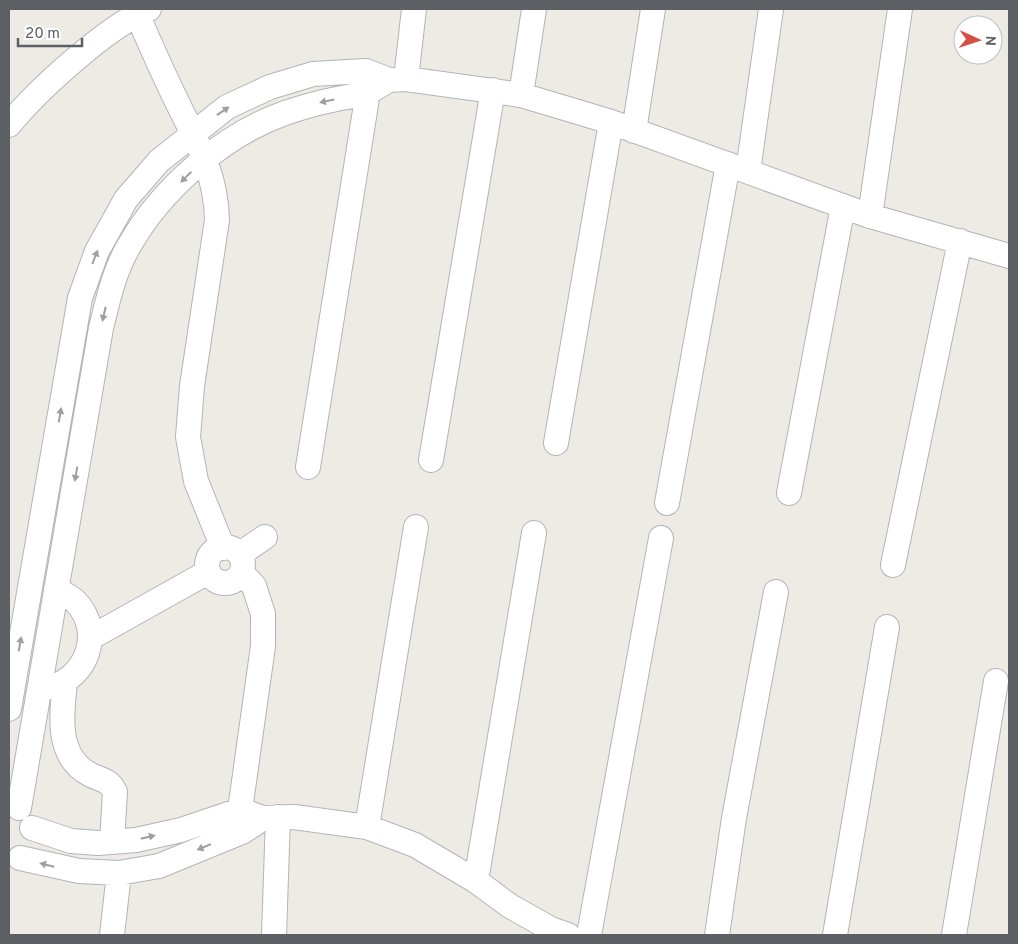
<svg xmlns="http://www.w3.org/2000/svg" width="1018" height="944" viewBox="0 0 1018 944" font-family="Overpass,sans-serif">
<style>
.lines{fill:none;stroke-linecap:round;stroke-linejoin:round}
.minor-casing{stroke:#b1b4b8;stroke-width:26}
.minor{stroke:#fff;stroke-width:24}
.oneway{fill:#9d9fa1}
</style>
<rect width="100%" height="100%" fill="#edebe4"/>
<g class="lines">
<g class="minor-casing">
<path id="minor" d="M135,9c15,35 31,71 48,105 19,37 33,64 34,106l-25,166 -4,51 8,44 27,67
M406,79l8,-70
M521,95l13,-86
M9,125c28,-35 99,-99 140,-116
M634,131l19,-122
M748,171l23,-162
M870,216l30,-207
M556,443l55,-321
M431,460l62,-370
M308,467l60,-375 -2,-14
M789,493l54,-287
M667,503l61,-339
M207 565a18 18 0 1 1 36 0a18 18 0 1 1-36 0Z
M240,554l25,-17
M893,565l67,-324
M90,638l118,-66
M65,683c-4,32 -9,75 26,92 10,5 19,5 24,17l-3,50
M51,687c36,-10 53,-55 25,-85 -5,-5 -13,-9 -20,-13
M9,709l71,-411 17,-47 29,-52 33,-38 68,-54 43,-20 43,-13 53,-3 23,9 17,-1 115,16 47,14 43,13 259,94 139,40
M19,808l82,-480c7,-28 13,-57 28,-82 32,-57 94,-111 156,-133 15,-5 31,-10 47,-13 12,-3 26,-4 37,-8 7,-4 13,-8 20,-12
M367,827l49,-300
M32,828l39,13 27,2 38,-3 45,-10 59,-20 23,8 31,-1 73,10 48,18 61,36 34,25 41,23 17,6
M242,832l-2,-22 23,-164v-32l-9,-28 -12,-13
M20,858l59,13 40,2 40,-7 83,-34 14,-9
M476,881l58,-348
M112,935l7,-62
M274,935l4,-118
M589,935l72,-397
M717,935l17,-117 42,-226
M835,935l52,-308
M954,935l42,-254"/>
</g>
<use href="#minor" class="minor"/>
</g>
<defs><path id="oneway-solid" d="M-6-.8H1V-3.2L6.5 0L1 3.2V.8H-6Z" transform="scale(1.25)"/></defs>
<g class="oneway">
<use href="#oneway-solid" transform="translate(327 101) rotate(168)"/>
<use href="#oneway-solid" transform="translate(223 111) rotate(-34)"/>
<use href="#oneway-solid" transform="translate(186 177) rotate(135)"/>
<use href="#oneway-solid" transform="translate(95 257) rotate(-69)"/>
<use href="#oneway-solid" transform="translate(104 314) rotate(103)"/>
<use href="#oneway-solid" transform="translate(60 415) rotate(-80)"/>
<use href="#oneway-solid" transform="translate(76 474) rotate(100)"/>
<use href="#oneway-solid" transform="translate(20 644) rotate(-80)"/>
<use href="#oneway-solid" transform="translate(148 837) rotate(-13)"/>
<use href="#oneway-solid" transform="translate(204 847) rotate(157)"/>
<use href="#oneway-solid" transform="translate(47 865) rotate(-166)"/>
</g>
<rect width="1018" height="944" fill="none" stroke="#5c5f63" stroke-width="20"/>
<g transform="translate(978 40) rotate(93)"><circle r="24" fill="#ffffff" stroke="#bebfc1"/>
<path d="M0-4L9 19L0 12L-9 19Z" fill="#d64f42"/>
<text y="-8" font-size="14" font-weight="bold" text-anchor="middle" fill="#5c5f63">N</text>
</g>
<path d="M18 38v8h64v-8" fill="none" stroke="#5c5f63" stroke-width="2.5"/>
<text x="25" y="38" font-size="15" fill="#5c5f63" stroke="#ffffff" stroke-width="4" paint-order="stroke">20 m</text>
</svg>
